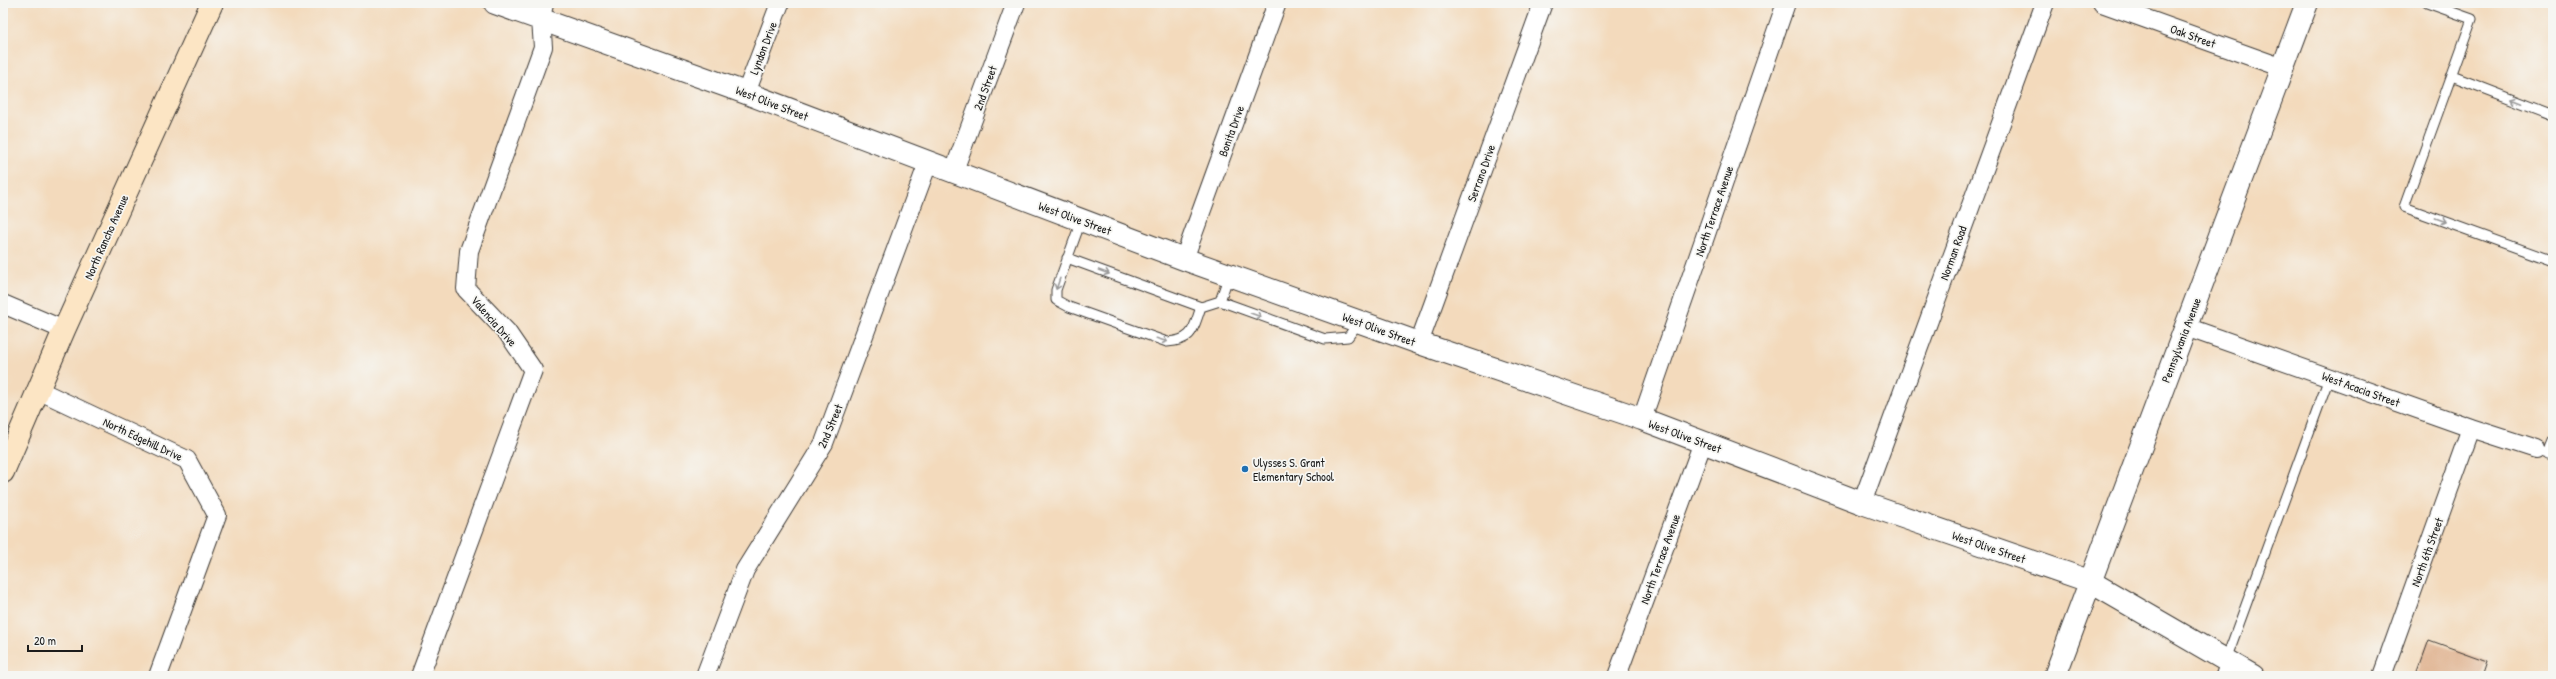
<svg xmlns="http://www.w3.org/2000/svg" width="2556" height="679" viewBox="0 0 2556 679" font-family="'Patrick Hand',sans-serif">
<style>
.building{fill:#dfb08c}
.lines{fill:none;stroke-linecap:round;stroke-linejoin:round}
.service-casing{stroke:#3c3834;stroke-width:11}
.minor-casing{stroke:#3c3834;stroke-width:20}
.tertiary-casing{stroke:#3c3834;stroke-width:24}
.secondary-casing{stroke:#3c3834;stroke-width:24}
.service{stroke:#fff;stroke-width:9}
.minor{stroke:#fff;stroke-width:18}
.tertiary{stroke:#fff;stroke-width:22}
.secondary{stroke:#fce5c4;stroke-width:22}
.oneway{stroke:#999}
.poi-dot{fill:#1f6fb2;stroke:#f6f6f2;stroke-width:1.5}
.labels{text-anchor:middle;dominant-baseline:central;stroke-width:3.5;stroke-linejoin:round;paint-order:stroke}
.street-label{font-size:12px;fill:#1c1c1c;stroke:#f6f6f2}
.poi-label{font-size:12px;fill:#1c1c1c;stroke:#f6f6f2;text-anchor:start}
</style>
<rect width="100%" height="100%" fill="#f6f6f2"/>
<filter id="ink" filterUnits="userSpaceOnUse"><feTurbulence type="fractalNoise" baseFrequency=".025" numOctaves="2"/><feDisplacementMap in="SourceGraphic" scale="8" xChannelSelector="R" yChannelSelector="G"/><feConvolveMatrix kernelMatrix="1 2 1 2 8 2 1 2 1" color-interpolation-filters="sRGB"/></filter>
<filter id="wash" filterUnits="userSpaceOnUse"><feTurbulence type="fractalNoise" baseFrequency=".012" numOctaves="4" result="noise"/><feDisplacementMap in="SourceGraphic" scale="16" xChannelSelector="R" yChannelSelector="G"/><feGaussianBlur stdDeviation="0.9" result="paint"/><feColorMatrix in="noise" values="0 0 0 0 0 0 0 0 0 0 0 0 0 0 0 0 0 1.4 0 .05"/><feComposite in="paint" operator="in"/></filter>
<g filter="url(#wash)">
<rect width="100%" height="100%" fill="#f3dabc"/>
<g id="blocks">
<path class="building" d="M2429,640l58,21 -5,15h-66z"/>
</g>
</g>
<g filter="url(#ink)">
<use href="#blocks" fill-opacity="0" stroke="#3c3834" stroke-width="1"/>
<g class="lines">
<g class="service-casing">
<path id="service" d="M2427,3l45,16 -68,188 149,54
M2452,76l101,39
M1081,221l-25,69v10l13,7 98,35c27,-2 26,-13 34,-35l19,-6 9,-26
M1067,258l134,49
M1220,301l105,38 23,-2 11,-15
M2536,449l17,6
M2548,454l5,-12
M2220,676l109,-298"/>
</g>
<g class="minor-casing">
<path id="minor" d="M2102,3l181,65
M746,93l34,-90
M953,173l63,-170
M1184,259l93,-256
M3,304l61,26
M2186,327l285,101 65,21
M1419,343l124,-340
M38,390l149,70 30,55 -59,161
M1642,419l144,-416
M1862,503l183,-500
M420,676l113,-306 -26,-38 -41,-43 3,-38 74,-204 -2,-27 3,-17
M705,676l40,-106 79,-127 104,-280
M1617,676l86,-234
M2382,676l89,-248"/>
</g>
<g class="tertiary-casing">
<path id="tertiary" d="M495,3l251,90 438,166 235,84 223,76 220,84 227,78 164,95
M2055,676l252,-673"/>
</g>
<g class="secondary-casing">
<path id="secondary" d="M3,472l61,-142 148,-327"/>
</g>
<use href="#service" class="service"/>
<use href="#minor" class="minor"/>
<use href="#tertiary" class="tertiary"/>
<use href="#secondary" class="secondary"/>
</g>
<defs><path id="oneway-shaft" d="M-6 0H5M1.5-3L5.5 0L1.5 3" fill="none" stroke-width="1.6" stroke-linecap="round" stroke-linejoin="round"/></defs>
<g class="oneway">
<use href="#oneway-shaft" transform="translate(2517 101) rotate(-159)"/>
<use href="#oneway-shaft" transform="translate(2441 220) rotate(20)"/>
<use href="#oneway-shaft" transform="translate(1104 272) rotate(20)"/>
<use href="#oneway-shaft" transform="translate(1058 284) rotate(109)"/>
<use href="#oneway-shaft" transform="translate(1256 315) rotate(20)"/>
<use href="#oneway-shaft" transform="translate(1162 340) rotate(17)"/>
</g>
</g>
<circle class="poi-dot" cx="1245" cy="469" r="4"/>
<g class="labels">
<g class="street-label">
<text transform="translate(2193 36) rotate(20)">Oak Street</text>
<text transform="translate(763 48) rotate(-69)">Lyndon Drive</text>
<text transform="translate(985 88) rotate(-70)">2nd Street</text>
<text transform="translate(772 103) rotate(21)">West Olive Street</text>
<text transform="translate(1231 131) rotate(-70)">Bonita Drive</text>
<text transform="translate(1481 173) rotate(-70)">Serrano Drive</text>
<text transform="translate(1714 211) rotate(-71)">North Terrace Avenue</text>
<text transform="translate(1075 218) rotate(20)">West Olive Street</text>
<text transform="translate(106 237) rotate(-66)">North Rancho Avenue</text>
<text transform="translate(1953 253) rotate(-70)">Norman Road</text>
<text transform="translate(494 321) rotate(49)">Valencia Drive</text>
<text transform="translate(1379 329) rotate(20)">West Olive Street</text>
<text transform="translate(2181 340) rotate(-69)">Pennsylvania Avenue</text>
<text transform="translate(2361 389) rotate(20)">West Acacia Street</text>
<text transform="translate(830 426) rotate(-67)">2nd Street</text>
<text transform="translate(1685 436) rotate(20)">West Olive Street</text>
<text transform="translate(143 439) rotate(25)">North Edgehill Drive</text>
<text transform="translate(1989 547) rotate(19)">West Olive Street</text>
<text transform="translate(2427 552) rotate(-70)">North 6th Street</text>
<text transform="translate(1660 559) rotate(-70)">North Terrace Avenue</text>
</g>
<g class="poi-label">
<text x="1253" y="462">Ulysses S. Grant<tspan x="1253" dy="14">Elementary School</tspan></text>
</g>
</g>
<rect width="2556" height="679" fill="none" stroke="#f6f6f2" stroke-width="16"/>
<path d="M28 645v6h54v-6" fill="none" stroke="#1c1c1c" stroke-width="2"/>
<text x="34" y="645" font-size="12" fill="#1c1c1c" stroke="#f6f6f2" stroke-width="3" paint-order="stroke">20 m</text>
</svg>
